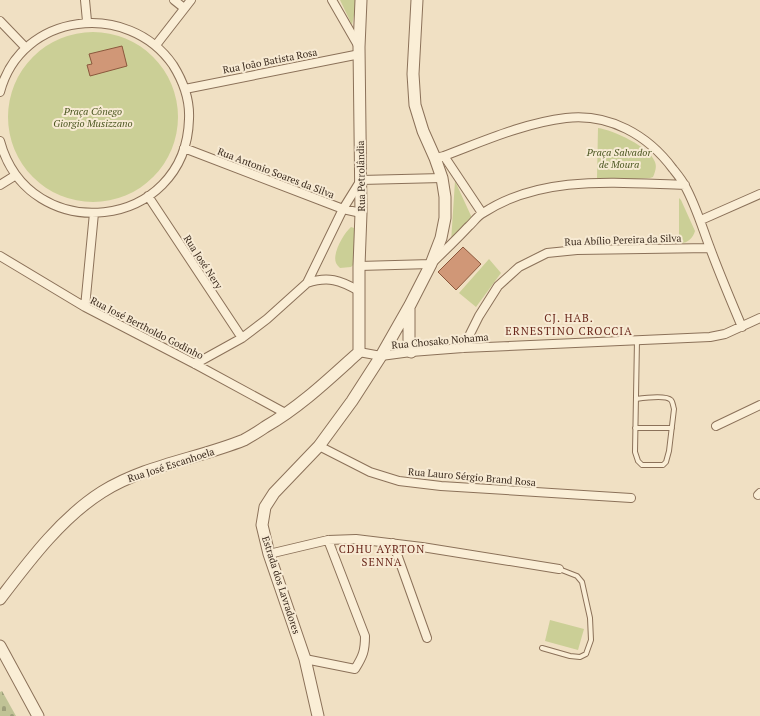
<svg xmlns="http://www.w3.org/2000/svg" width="760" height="716" viewBox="0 0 760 716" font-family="'PT Serif',serif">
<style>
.cemetery{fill:url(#cemetery-stones)}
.green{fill:#cbcf96}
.building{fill:#d09777;stroke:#8b583d}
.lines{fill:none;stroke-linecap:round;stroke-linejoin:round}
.service-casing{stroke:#8b7159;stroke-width:6}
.minor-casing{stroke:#8b7159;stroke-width:10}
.tertiary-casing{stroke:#8b7159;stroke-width:13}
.service{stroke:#faeed6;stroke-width:4}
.minor{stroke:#faeed6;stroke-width:8}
.tertiary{stroke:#faeed6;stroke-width:11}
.labels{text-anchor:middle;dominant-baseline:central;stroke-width:4;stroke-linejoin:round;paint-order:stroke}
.street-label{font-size:10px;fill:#3a2a1d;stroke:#f7ead3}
.park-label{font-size:10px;font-style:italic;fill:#4d5823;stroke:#f7ead3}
.neighbourhood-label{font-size:11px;letter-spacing:1px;fill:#69271b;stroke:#f7ead3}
</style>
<defs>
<pattern id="cemetery-stones" width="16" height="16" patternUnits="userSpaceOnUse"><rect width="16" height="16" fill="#c0c396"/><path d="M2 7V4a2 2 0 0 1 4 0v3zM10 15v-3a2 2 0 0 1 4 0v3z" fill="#9d9f7a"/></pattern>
</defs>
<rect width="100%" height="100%" fill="#f0e0c3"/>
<path class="cemetery" d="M2,691l14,25h-16v-24z"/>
<path class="green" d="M340,0h17l-5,25z
M8 117a85 85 0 1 1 170 0a85 85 0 1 1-170 0Z
M598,128c15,2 52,19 57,34 2,5 0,10 -2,15l-3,1 -30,2 -23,-2z
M455,181l17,37 -21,24z
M679,198l2,2 14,31c-2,7 -8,13 -16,12z
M351,227l3,1 5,5 -3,29 -5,5 -11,1c-1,-1 -3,-3 -4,-5 -4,-10 8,-30 15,-36z
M489,259l12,14 -25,34 -17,-14z
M550,620l34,9 -6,21 -33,-9z"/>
<path class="building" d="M122,46l5,20 -37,10 -3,-11 5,-1 -3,-10z
M463,247l18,17 -25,26 -18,-18z"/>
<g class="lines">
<g class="service-casing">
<path id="service" d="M636,399c7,-1 30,-4 35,1 2,2 2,6 3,9l-5,42 -3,11 -3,3h-21l-4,-4 -3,-9 2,-112
M635,428h37
M542,648l28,8 10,1 6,-3 5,-14 -1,-22 -8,-36 -5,-6 -18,-7"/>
</g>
<g class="minor-casing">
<path id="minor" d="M85,0l2,21
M174,0l10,8
M332,0l27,47
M0,21l26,27
M156,45l35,-45
M185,89l175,-35
M0,92c21,-80 128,-92 173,-27 10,16 17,35 16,54 -3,112 -160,129 -189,22
M184,148l159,61 18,4
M444,156c40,-15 80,-33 122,-38 43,-5 82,17 107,51 4,5 9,11 12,17 11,20 17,41 25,62 10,27 21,53 32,79
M440,157l4,-1 38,57
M0,185l16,-10
M148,196l94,142
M701,220l59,-26
M0,256l85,51 110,57 92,50
M359,266l72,-2c12,-12 25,-24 37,-37 5,-4 9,-11 15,-14 59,-39 135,-30 202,-28
M307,283c21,-7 33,-3 52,8
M85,307l9,-94
M463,348l16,-32 19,-30 21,-19 28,-14 30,-3 133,-2
M359,352l22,4 30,-4 52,-4 247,-11 15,-3 35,-16
M195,364l47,-26 25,-19 40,-36 36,-74 18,-29 81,-2
M716,426l44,-21
M319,446l51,26 29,9 42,5 190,12
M758,495l2,-2
M393,543l34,95
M269,554l59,-14 28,-1 66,8 137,22
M305,659l50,10c8,-13 10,-18 10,-33l-37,-96"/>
</g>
<g class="tertiary-casing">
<path id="tertiary" d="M409,309v32l2,11
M0,599c29,-38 61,-81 102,-107 43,-27 95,-33 142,-52 7,-4 14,-8 21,-13 35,-20 64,-48 94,-75v-86l2,-53 -2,-166 2,-47
M0,646l38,70
M318,716l-13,-57 -36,-105 -7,-29 3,-18 9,-14 45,-47 33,-45 29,-45 29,-51 21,-41 10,-26 4,-20v-21l-3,-19 -7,-20 -12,-27 -8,-26 -2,-31 4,-74"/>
</g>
<use href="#service" class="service"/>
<use href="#minor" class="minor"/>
<use href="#tertiary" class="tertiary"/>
</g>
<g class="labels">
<g class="street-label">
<text transform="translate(270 61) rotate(-11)">Rua João Batista Rosa</text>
<text transform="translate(276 173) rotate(21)">Rua Antonio Soares da Silva</text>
<text transform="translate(361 176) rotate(-91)">Rua Petrolândia</text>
<text transform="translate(623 240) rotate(-2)">Rua Abílio Pereira da Silva</text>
<text transform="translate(203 262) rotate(57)">Rua José Nery</text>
<text transform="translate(147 328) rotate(27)">Rua José Bertholdo Godinho</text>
<text transform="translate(440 341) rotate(-5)">Rua Chosako Nohama</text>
<text transform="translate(171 465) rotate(-18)">Rua José Escanhoela</text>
<text transform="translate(472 477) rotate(5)">Rua Lauro Sérgio Brand Rosa</text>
<text transform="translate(281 585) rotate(72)">Estrada dos Lavradores</text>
</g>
<g class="park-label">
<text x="93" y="111">Praça Cônego<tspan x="93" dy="12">Giorgio Musizzano</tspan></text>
<text x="619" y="152">Praça Salvador<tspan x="619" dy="12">de Moura</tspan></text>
</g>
<g class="neighbourhood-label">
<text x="569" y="318">CJ. HAB.<tspan x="569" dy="13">ERNESTINO CROCCIA</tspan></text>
<text x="382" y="549">CDHU AYRTON<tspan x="382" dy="13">SENNA</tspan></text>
</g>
</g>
</svg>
